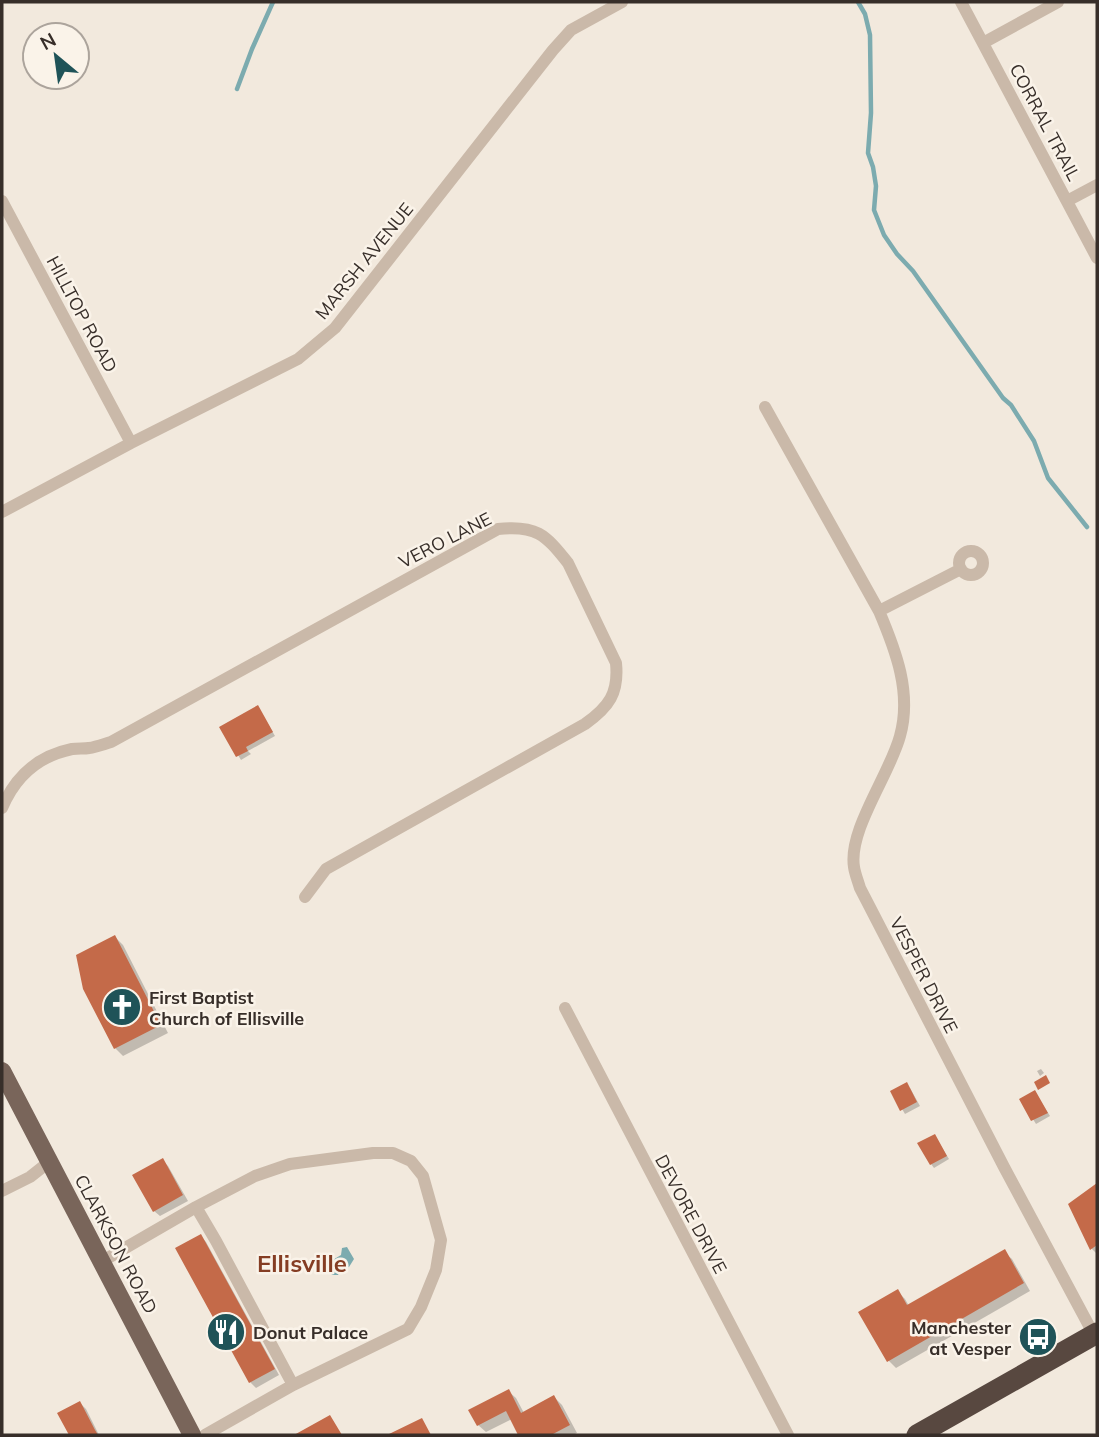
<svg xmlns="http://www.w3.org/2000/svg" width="1099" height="1437" viewBox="0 0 1099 1437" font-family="Mulish,sans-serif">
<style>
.water{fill:#7cabaf}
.shadow{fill:#0003}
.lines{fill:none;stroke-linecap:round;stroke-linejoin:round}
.stream{stroke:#7cabaf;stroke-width:4.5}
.building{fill:#c46a49}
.street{stroke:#cab9a9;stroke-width:12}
.primary{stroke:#79655a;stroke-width:18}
.highway{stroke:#584840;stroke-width:21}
.labels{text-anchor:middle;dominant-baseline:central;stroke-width:5;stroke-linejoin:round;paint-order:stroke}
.street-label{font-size:18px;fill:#372e29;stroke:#faf3e9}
.poi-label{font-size:18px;font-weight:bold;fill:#372e29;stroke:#faf3e9;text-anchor:start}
.district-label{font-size:24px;font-weight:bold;fill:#853d23;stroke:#faf3e9}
</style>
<rect width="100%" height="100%" fill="#f2e9dd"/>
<path class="water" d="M347,1247l7,12 -5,8 -8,2 -3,6h-6l-6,-11 15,-9 1,-7z"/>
<path class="shadow" d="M258,707l17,29 -27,15 3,3 -10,6 -20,-33z
M115,937l8,8 45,88 -45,23 -8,-8z
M1041,1069l3,4 -4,3 -3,-5z
M910,1088l10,18 -15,8 -13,-22z
M1035,1092l15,24 -14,8 -15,-24z
M935,1136l14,23 -15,9 -3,-4z
M162,1160l6,6 20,35 -28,15 -6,-5z
M1097,1186v68l-5,-5 -22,-45z
M201,1236l5,6 73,133 -23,13 -6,-6 -72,-133z
M1004,1252l8,7 18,32 -134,77 -8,-8 9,-69 8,8 4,7z
M508,1391l8,7 8,15 30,-16 8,8 15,28 -4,2h-53l-8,-16 -26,13 -8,-7z
M80,1403l6,6 13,26h-28l-12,-22z"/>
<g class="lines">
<path class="stream" d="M858,2l7,12 5,21 1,78 -3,40 5,14 3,19 -2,24 10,25 13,19 16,17 90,127 8,7 23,36 14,37 39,49
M237,89l15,-40 21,-47"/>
</g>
<path class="building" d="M258,705l15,27 -27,15 2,4 -12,6 -17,-30z
M115,935l46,90 -47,24 -31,-60 -7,-34z
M1046,1075l4,8 -12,7 -4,-8z
M907,1082l10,20 -17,9 -10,-20z
M1035,1090l13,23 -17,8 -12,-22z
M935,1134l12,22 -17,9 -13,-22z
M163,1158l20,37 -30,17 -21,-37z
M1097,1183v62l-7,5 -22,-46z
M201,1234l74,135 -26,14 -74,-135z
M1005,1249l19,34 -137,79 -29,-50 40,-23 9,16z
M509,1389l12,24 33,-18 16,30 -17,9 1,1h-36l-12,-24 -29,15 -9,-16z
M80,1401l15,29 3,5h-29l-12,-22z
M330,1415l12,20h-48z
M422,1418l9,17h-44z"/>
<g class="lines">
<path class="street" d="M961,2l136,256
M983,43l75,-41
M2,201l129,242
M1067,201l30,-16
M765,407l114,204c17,40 33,82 21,125 -10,38 -52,94 -46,131 1,7 4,14 6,21l144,279 90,168
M2,512l129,-69 167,-84 37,-31 218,-278 18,-20 51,-28
M959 563a12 12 0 1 1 24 0a12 12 0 1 1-24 0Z
M879,611l82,-42
M2,808c13,-31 36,-52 70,-59 6,-1 12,0 17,-1 7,-1 15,-4 22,-6l387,-213c38,-4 47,5 70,34l48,100c3,30 -7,44 -31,61l-259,145 -21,28
M565,1008l223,427
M2,1191l28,-14 19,-15
M196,1207l20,34 77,144
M101,1262l95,-55 59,-31 35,-12 83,-11h20l18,8 12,15 18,64 -5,30 -15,37 -13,22 -115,56 -88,50"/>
<path class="primary" d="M2,1071l190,364"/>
<path class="highway" d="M917,1435l180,-102"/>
</g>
<defs>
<g id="church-disc" transform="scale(2.0125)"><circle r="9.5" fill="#1f5358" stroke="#faf3e9"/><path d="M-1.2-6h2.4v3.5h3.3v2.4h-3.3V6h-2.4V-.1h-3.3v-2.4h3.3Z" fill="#fff"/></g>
<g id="restaurant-disc" transform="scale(2.0125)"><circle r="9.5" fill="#1f5358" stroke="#faf3e9"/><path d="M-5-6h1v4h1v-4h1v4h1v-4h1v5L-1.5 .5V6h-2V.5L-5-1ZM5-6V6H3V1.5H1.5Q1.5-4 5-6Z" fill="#fff"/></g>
<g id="bus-disc" transform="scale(2.0125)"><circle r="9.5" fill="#1f5358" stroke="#faf3e9"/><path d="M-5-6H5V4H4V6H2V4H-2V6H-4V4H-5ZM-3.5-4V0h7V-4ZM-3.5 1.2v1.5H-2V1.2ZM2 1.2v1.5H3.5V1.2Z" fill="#fff"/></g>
</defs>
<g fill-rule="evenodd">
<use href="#church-disc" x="122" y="1007"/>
<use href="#restaurant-disc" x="226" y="1332"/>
<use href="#bus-disc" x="1038" y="1337"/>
</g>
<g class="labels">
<g class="street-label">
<text transform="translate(1045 122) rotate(62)">CORRAL TRAIL</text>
<text transform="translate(364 261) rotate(-51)">MARSH AVENUE</text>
<text transform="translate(82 314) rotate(62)">HILLTOP ROAD</text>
<text transform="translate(445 540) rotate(-27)">VERO LANE</text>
<text transform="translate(924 975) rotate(63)">VESPER DRIVE</text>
<text transform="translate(691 1214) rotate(62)">DEVORE DRIVE</text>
<text transform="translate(116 1244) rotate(62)">CLARKSON ROAD</text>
</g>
<g class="poi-label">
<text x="149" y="997">First Baptist<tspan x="149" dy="21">Church of Ellisville</tspan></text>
<text x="1011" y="1327" text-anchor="end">Manchester<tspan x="1011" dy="21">at Vesper</tspan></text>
<text x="253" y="1332">Donut Palace</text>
</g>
<g class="district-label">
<text x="302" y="1263">Ellisville</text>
</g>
</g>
<rect width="1099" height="1437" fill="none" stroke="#372e29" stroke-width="7"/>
<g transform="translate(56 56) rotate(331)"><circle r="33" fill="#faf3e9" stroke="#aca49c" stroke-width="2"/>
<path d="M0-5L12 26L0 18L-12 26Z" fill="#1f5358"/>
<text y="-10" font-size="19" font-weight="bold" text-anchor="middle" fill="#372e29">N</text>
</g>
</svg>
